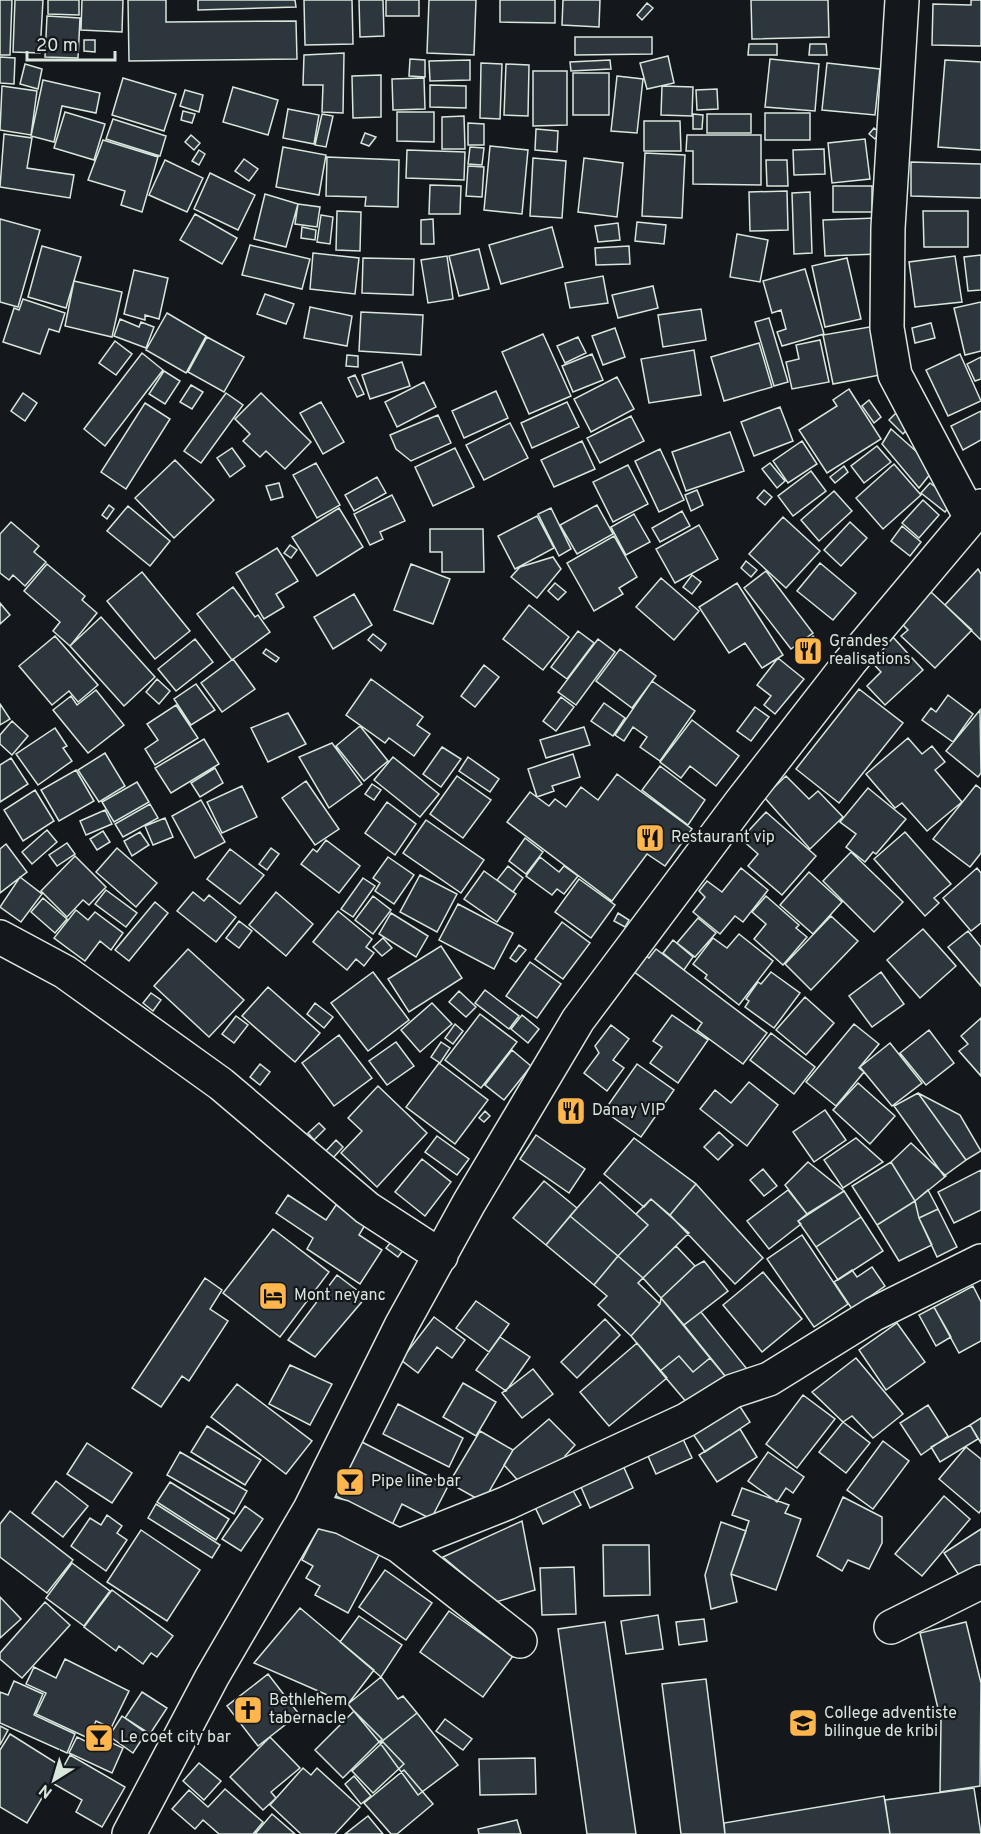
<svg xmlns="http://www.w3.org/2000/svg" width="981" height="1834" viewBox="0 0 981 1834" font-family="Overpass,sans-serif">
<style>
.building{fill:#2c363c;stroke:#d8e6dc;stroke-width:1.5}
.lines{fill:none;stroke-linecap:round;stroke-linejoin:round}
.minor-casing{stroke:#d8e6dc;stroke-width:36}
.minor{stroke:#14181c;stroke-width:33}
.labels{text-anchor:middle;dominant-baseline:central;stroke-width:4.5;stroke-linejoin:round;paint-order:stroke}
.poi-label{font-size:16px;fill:#d8e6dc;stroke:#14181c;text-anchor:start}
</style>
<rect width="100%" height="100%" fill="#14181c"/>
<path class="building" d="M0,0h12l-2,55h-10z
M15,0h28l-3,53 -27,-1z
M48,0h31v15l-31,-1z
M82,0h41l-1,32 -41,-2z
M128,0h38v22l130,-1 1,38 -168,2z
M198,0h97l1,7 -98,3z
M304,0h48l1,44 -48,1z
M359,0h24l1,36 -24,1z
M386,0h33v16h-33z
M429,0h47l-2,55 -47,-2z
M500,0h55v23l-55,-1z
M563,0h37l-1,27 -37,-2z
M751,0h77l1,37 -77,2z
M971,0h10v46l-49,-1 1,-41 38,1z
M647,3l6,5 -11,12 -5,-5z
M47,16l33,2 -2,40 -33,-1z
M575,37h77v17l-77,1z
M84,40h11v12l-11,-1z
M749,44h28v11h-29z
M810,44h16l1,11h-18z
M344,53l-1,60 -21,-1 1,-27h-20l1,-30z
M668,56l6,27 -27,6 -7,-26z
M0,57l15,1 -1,26 -14,-1z
M410,59l15,1v17l-16,-1z
M770,59l49,5 -4,47 -50,-4z
M470,60v20l-40,1 -1,-20z
M610,60l1,9 -40,2 -1,-9z
M945,60l36,2v88l-43,-3z
M481,63l21,1 -2,55 -20,-1z
M827,63l53,6 -5,46 -53,-5z
M25,64l17,5 -4,20 -18,-5z
M506,64l23,1 -1,51 -24,-1z
M533,71h34v54l-34,1z
M573,73h36v42h-36z
M381,75v42l-28,1 -1,-42z
M617,76l26,3 -6,54 -26,-2z
M123,78l53,16 -12,37 -52,-16z
M424,78l1,31 -32,1 -1,-31z
M43,80l57,13 -4,20 -34,-7 -8,36 -23,-6z
M430,85l36,1v22l-36,-1z
M2,86l35,5 -6,44 -31,-5z
M662,86l31,1 -1,29 -31,-1z
M233,87l45,13 -10,35 -45,-13z
M717,89l1,20 -21,1 -1,-20z
M185,90l18,5 -4,17 -19,-6z
M288,109l31,6 -5,29 -31,-6z
M183,111l12,3 -3,9 -11,-3z
M65,112l40,12 -11,36 -40,-12z
M397,112h37v30l-37,-1z
M765,113h45v27h-45z
M322,114l11,2 -7,31 -11,-2z
M693,114l10,1 -1,14h-9z
M707,114h44v19h-44z
M464,116l1,33h-23v-32z
M113,119l53,17 -6,20 -54,-17z
M644,121h36l1,30h-37z
M468,123l16,1v21h-16z
M874,128l6,5 -5,6 -6,-5z
M536,129l22,2 -1,21 -22,-2z
M365,133l11,4 -7,9 -8,-3z
M4,134l28,4 -5,30 47,7 -4,23 -70,-11z
M191,135l9,8 -6,7 -9,-8z
M687,135h74v50l-68,-1v-33h-7z
M865,139l5,40 -38,4 -4,-40z
M103,140l55,17 -16,55 -21,-7 4,-14 -37,-11z
M490,146l38,4 -6,64 -38,-4z
M283,147l43,8 -7,40 -43,-8z
M470,147l14,1 -2,17 -14,-1z
M824,149l1,25 -31,1 -1,-25z
M199,150l6,4 -6,11 -7,-4z
M407,150l58,2 -1,28 -58,-2z
M645,153l40,2 -3,63 -40,-2z
M327,157l72,3 -1,47 -33,-1 1,-9 -40,-1z
M533,158l33,3 -4,57 -32,-2z
M584,158l39,5 -6,54 -39,-5z
M244,159l14,10 -9,12 -14,-10z
M165,160l38,18 -16,34 -38,-17z
M766,160h21l1,26h-21z
M911,162l70,2v34l-70,-2z
M468,166l16,1 -2,30 -16,-1z
M210,173l45,22 -17,35 -44,-21z
M430,185l31,1 -1,28h-31z
M833,186h39v26h-39z
M787,191l1,39 -38,1 -1,-39z
M810,192l2,61 -18,1 -2,-61z
M265,194l33,10 -12,43 -32,-8z
M298,204l22,3 -3,20 -22,-3z
M337,211l24,1 -1,39 -24,-1z
M923,211h45v36h-44z
M195,214l42,24 -15,26 -42,-24z
M321,215l12,2 -3,27 -13,-2z
M876,218l2,36 -53,2 -2,-36z
M0,219l40,11 -22,77 -18,-5z
M433,219l1,25h-13v-24z
M637,222l29,3 -2,19 -29,-3z
M618,223l2,17 -22,2 -3,-16z
M302,227l14,3 -1,10 -14,-2z
M552,227l11,40 -62,17 -12,-39z
M737,234l31,6 -8,42 -30,-5z
M250,245l60,14 -8,30 -60,-14z
M42,246l39,11 -15,51 -38,-11z
M629,246l1,18 -34,1 -1,-17z
M479,249l10,40 -30,7 -10,-40z
M313,253l46,5 -4,36 -45,-5z
M981,255v35l-13,1 -4,-34z
M447,256l6,43 -25,4 -7,-43z
M955,256l7,46 -47,5 -6,-45z
M363,258l51,1 -1,36 -51,-2z
M847,258l14,61 -36,8 -13,-61z
M805,269l19,65 -42,12 -5,-14 9,-3 -5,-19 -9,3 -9,-32z
M134,270l34,8 -9,41 -14,-4v5l-21,-6z
M603,276l5,27 -38,5 -5,-25z
M74,281l48,11 -10,45 -47,-11z
M653,286l5,22 -40,10 -6,-23z
M265,294l29,10 -8,20 -29,-10z
M23,299l42,14 -6,19 -10,-3 -9,25 -37,-12 11,-34 5,2z
M981,302v49l-16,4 -11,-47z
M310,307l42,9 -5,30 -43,-8z
M701,309l5,31 -43,7 -5,-32z
M361,312l62,3 -2,40 -62,-4z
M167,313l39,23 -20,37 -40,-23z
M769,318l19,64 -14,4 -19,-64z
M120,319l19,8 2,-5 13,5 -8,21 -32,-12z
M931,323l4,15 -20,5 -3,-15z
M875,326l10,48 -52,10 -10,-49z
M615,328l10,29 -22,8 -11,-29z
M543,334l28,62 -42,18 -27,-62z
M207,337l37,20 -20,35 -36,-20z
M578,337l8,16 -21,10 -8,-17z
M820,340l9,42 -37,7 -6,-27 13,-3 -3,-14z
M115,341l17,13 -16,21 -17,-12z
M759,343l13,44 -48,14 -13,-44z
M694,350l7,45 -52,8 -8,-44z
M142,353l21,17 -58,76 -21,-17z
M592,354l11,26 -30,12 -11,-26z
M960,354l21,47 -33,15 -22,-46z
M347,355l11,1v11l-12,-1z
M981,357v22l-6,2 -8,-17z
M402,362l8,24 -40,13 -8,-24z
M164,371l16,10 -15,23 -16,-10z
M355,375l9,19 -7,3 -9,-19z
M617,377l17,32 -43,23 -17,-33z
M424,382l12,25 -39,20 -12,-25z
M191,385l12,7 -11,17 -12,-7z
M849,389l32,50 -54,34 -28,-43 38,-24 -4,-6z
M496,391l12,27 -44,20 -12,-27z
M23,393l14,10 -12,18 -14,-10z
M226,393l17,12 -42,58 -17,-12z
M261,393l50,49 -26,27 -19,-18 -6,6 -17,-16 7,-7 -15,-15z
M869,400l12,17 -7,6 -12,-17z
M321,402l23,40 -21,12 -23,-41z
M567,402l12,25 -47,21 -11,-25z
M145,403l25,16 -44,70 -25,-17z
M780,407l13,34 -39,15 -13,-34z
M981,411v29l-18,10 -12,-24z
M897,412l14,13 -8,9 -14,-14z
M438,415l13,28 -40,18 -15,-12 -6,-14z
M631,416l13,25 -44,22 -13,-25z
M510,423l18,35 -44,22 -18,-35z
M891,429l44,39 -16,20 -37,-44z
M730,432l14,39 -58,20 -14,-39z
M582,441l13,28 -41,18 -13,-27z
M802,441l15,23 -29,19 -15,-22z
M877,446l14,16 -27,21 -13,-17z
M232,448l13,18 -15,11 -13,-19z
M455,448l19,39 -41,19 -18,-39z
M660,449l24,51 -25,12 -24,-51z
M175,460l39,40 -40,38 -39,-40z
M316,463l24,42 -23,13 -24,-43z
M770,463l15,18 -8,7 -15,-19z
M894,464l27,31 -38,34 -27,-31z
M628,465l20,39 -35,18 -20,-40z
M844,466l4,6 -13,11 -5,-6z
M811,471l15,20 -33,25 -15,-20z
M377,477l9,16 -32,18 -9,-16z
M279,483l4,14 -12,3 -5,-14z
M930,483l24,18 -9,11 -24,-19z
M697,490l6,15 -12,6 -6,-16z
M764,490l8,7 -7,8 -8,-7z
M834,491l18,20 -33,30 -18,-21z
M392,495l13,26 -25,11 3,7 -13,6 -16,-31z
M923,500l16,15 -20,23 -17,-15z
M109,505l5,4 -7,10 -5,-4z
M597,505l16,29 -36,20 -17,-29z
M128,506l42,35 -20,25 -43,-35z
M339,508l24,39 -46,29 -25,-39z
M551,508l20,41 -12,7 -21,-42z
M682,511l8,15 -30,16 -8,-14z
M634,514l16,28 -24,13 -15,-28z
M537,516l17,32 -39,21 -17,-33z
M783,517l37,34 -34,37 -37,-34z
M11,522l28,24 -5,6 12,10 -21,24 -12,-11 -4,5 -9,-7v-39z
M850,522l17,16 -26,28 -17,-16z
M699,525l19,34 -43,24 -19,-34z
M902,526l19,16 -11,14 -19,-15z
M430,529h53l1,43h-42v-20h-12z
M614,536l23,41 -18,11 4,6 -29,17 -27,-48z
M290,545l7,5 -6,8 -7,-5z
M277,548l21,33 -22,13 8,13 -20,12 -28,-46z
M553,557l8,12 -24,29 -26,-21 9,-10z
M746,561l11,9 -6,7 -10,-9z
M820,563l36,30 -23,27 -36,-29z
M47,564l38,32 -3,4 15,13 -27,33 -17,-15 7,-9 -36,-31z
M411,564l39,15 -17,45 -39,-14z
M978,569l3,5v66l-36,-35z
M766,571l47,62 -22,16 -47,-61z
M142,572l48,59 -35,28 -48,-58z
M692,575l9,7 -9,12 -9,-7z
M661,578l38,33 -25,29 -38,-33z
M555,583l11,9 -8,8 -10,-9z
M737,583l46,72 -21,13 -17,-25 -16,10 -30,-46z
M233,587l22,30 3,-2 12,17 -38,28 -35,-46z
M931,592l41,38 -37,38 -34,-32 7,-6 -13,-13 19,-8z
M354,594l18,31 -39,24 -19,-32z
M0,603l10,12 -10,9z
M529,605l40,32 -26,33 -40,-31z
M101,617l54,60 -31,29 -54,-60z
M578,631l16,12 -27,36 -16,-12z
M373,634l13,10 -5,7 -13,-11z
M891,635l32,35 -38,35 -18,-19 14,-14 -14,-15z
M55,636l43,49 -20,17 -9,-11 -17,14 -33,-39z
M813,636l4,5 -9,8 -4,-5z
M195,639l18,23 -37,29 -18,-22z
M598,639l17,13 -39,53 -18,-13z
M266,649l13,9 -3,4 -13,-9z
M620,649l36,27 -24,32 -36,-27z
M778,658l26,21 -29,35 -11,-9 7,-9 -14,-11z
M233,659l22,30 -33,23 -21,-29z
M484,665l15,12 -24,30 -14,-11z
M157,679l13,12 -11,13 -13,-12z
M371,679l52,38 -6,8 13,9 -16,22 -25,-18 -4,5 -39,-28z
M652,681l43,30 -35,50 -20,-14 7,-10 -14,-10 -9,14 -9,-6z
M196,684l19,26 -24,15 -17,-26z
M859,689l44,34 -64,80 -43,-34z
M96,690l28,35 -36,28 -35,-43 18,-14 6,9z
M948,695l25,19 -20,28 -31,-22 9,-12 5,4z
M561,697l13,10 -18,24 -13,-10z
M604,703l21,15 -12,18 -22,-15z
M0,704l10,15 -10,6z
M176,705l22,33 -43,27 -10,-16 13,-9 -11,-16z
M755,707l14,10 -18,24 -14,-10z
M980,710l1,63 -3,4 -32,-26z
M288,713l18,31 -38,18 -17,-34z
M692,720l47,36 -23,30 -26,-20 -9,12 -21,-16z
M12,721l16,15 -16,19 -12,-11v-9z
M360,726l28,35 -24,20 -28,-35z
M584,727l6,18 -44,13 -6,-18z
M55,728l12,18 -4,2 9,13 -34,24 -22,-31z
M908,738l14,16 10,-8 13,16 -10,8 27,32 -35,29 -25,-28 -7,5 -29,-34z
M204,739l15,25 -48,29 -16,-25z
M332,743l30,41 -33,24 -30,-51z
M442,747l19,12 -20,28 -18,-13z
M105,753l20,33 -26,16 -21,-32z
M573,754l7,23 -28,9 2,5 -17,6 -9,-28z
M393,757l46,37 -19,23 -46,-37z
M468,757l31,22 -9,13 -31,-21z
M11,758l17,26 -28,18v-37z
M660,766l45,34 -17,25 -46,-35z
M215,768l8,15 -23,14 -9,-14z
M76,770l18,31 -35,20 -18,-31z
M617,774l75,55 -27,37 -18,-12 -35,47 -105,-79 23,-30 19,14 6,-7 11,8 15,-20 17,13z
M457,776l34,24 -28,38 -33,-24z
M786,776l23,23 9,-8 25,26 -33,32 -46,-52z
M306,781l33,48 -24,16 -33,-47z
M137,782l12,20 -35,20 -12,-20z
M372,784l9,6 -7,10 -9,-6z
M976,785l5,4v64l-11,14 -37,-28z
M242,786l15,31 -35,16 -15,-31z
M868,788l38,31 -30,35 -3,-2 -8,10 -19,-15 10,-13 -16,-12z
M35,790l19,31 -31,20 -19,-31z
M201,800l24,42 -30,16 -23,-42z
M387,802l29,22 -21,31 -30,-22z
M150,804l8,14 -35,19 -8,-13z
M105,810l7,14 -26,11 -6,-14z
M766,812l50,44 -34,39 -34,-29 10,-12 -17,-15z
M165,818l8,19 -20,8 -8,-19z
M426,820l58,40 -23,33 -58,-40z
M47,830l10,12 -25,22 -10,-12z
M103,831l7,11 -13,8 -7,-11z
M140,832l9,13 -17,11 -8,-15z
M905,832l46,52 -17,14 5,5 -14,13 -51,-57z
M525,838l18,14 -17,22 -17,-13z
M326,840l34,26 -21,27 -38,-29 12,-15 4,3z
M67,843l8,11 -18,12 -8,-11z
M6,844l21,28 -27,21v-44z
M117,848l40,35 -21,24 -40,-35z
M271,848l8,6 -12,16 -8,-6z
M230,849l34,26 -24,29 -33,-25z
M851,852l52,50 -29,30 -51,-51z
M75,856l31,31 -17,18 -6,-5 -16,17 -26,-26z
M388,857l26,18 -20,29 -19,-13 5,-8 -7,-5z
M540,857l19,15 5,-6 14,10 -14,18 -7,-5 -5,6 -26,-19z
M508,866l15,12 -10,14 -16,-12z
M741,868l27,22 -25,32 -8,-6 -15,18 -27,-22 12,-15 -6,-6 8,-10 15,11z
M977,868l4,5v50l-10,8 -28,-33z
M484,871l32,23 -19,28 -33,-23z
M809,872l33,30 -29,32 -33,-29z
M420,875l37,19 -20,38 -37,-20z
M20,877l22,17 -21,28 -21,-15z
M363,878l12,8 -22,31 -12,-8z
M579,879l36,26 -24,33 -36,-26z
M106,890l31,23 -11,14 -31,-23z
M193,892l11,9 5,-6 27,22 -20,25 -39,-31z
M276,892l37,32 -27,32 -37,-31z
M373,896l18,14 -18,24 -18,-14z
M766,896l33,29 -3,3 11,9 -24,28 -29,-26 12,-15 -14,-12z
M43,898l24,21 -12,14 -24,-21z
M155,902l13,11 -39,48 -14,-11z
M458,904l55,29 -19,36 -55,-29z
M76,910l12,10 7,-8 28,21 -12,17 -11,-9 -15,20 -31,-23z
M338,911l34,28 -6,8 8,6 -10,13 -8,-7 -9,11 -34,-28z
M391,913l37,23 -12,21 -37,-23z
M618,913l11,7 -4,7 -11,-6z
M831,916l27,25 -47,49 -26,-26z
M698,918l18,15 -21,24 -18,-14z
M239,921l13,10 -13,17 -13,-10z
M562,922l28,21 -27,36 -28,-20z
M923,929l33,37 -36,32 -33,-38z
M968,931l13,16v39l-33,-39z
M739,934l34,27 -34,44 -34,-27 2,-3 -14,-11 20,-26 14,10z
M383,938l9,10 -10,8 -9,-9z
M673,940l20,17 -9,13 -21,-17z
M519,945l7,5 -10,12 -6,-4z
M441,946l21,32 -53,34 -21,-33z
M188,949l56,51 -35,37 -55,-51z
M637,949l12,9 7,-9 111,84 -24,31 -46,-34 5,-7 -77,-58z
M530,962l31,22 -24,34 -31,-22z
M373,972l36,48 -41,31 -37,-48z
M771,972l29,21 -26,35 -29,-21 4,-6 -3,-2 12,-17 3,2z
M881,972l23,32 -32,23 -23,-31z
M268,987l52,46 -25,29 -53,-46z
M485,990l34,26 -10,13 -34,-26z
M459,991l17,16 -10,10 -17,-15z
M151,993l10,7 -8,11 -10,-8z
M805,997l29,26 -28,32 -30,-25z
M315,1003l18,14 -9,11 -17,-14z
M432,1003l20,21 -32,28 -19,-22z
M480,1014l37,28 -36,46 -36,-28z
M522,1015l17,14 -11,14 -17,-14z
M672,1015l36,25 -30,43 -28,-20 12,-16 -9,-6z
M236,1016l12,9 -14,18 -12,-9z
M981,1018v58l-22,-25 9,-7 -7,-8z
M455,1024l8,7 -10,13 -8,-6z
M854,1024l25,20 -20,24 5,4 -28,34 -30,-24z
M611,1025l18,14 -16,21 11,8 -17,23 -23,-18 15,-20 -4,-7z
M929,1030l25,33 -28,22 -26,-32z
M771,1033l44,34 -21,27 -44,-34z
M339,1035l33,43 -38,28 -32,-43z
M396,1042l18,24 -27,19 -18,-24z
M441,1042l9,6 -10,15 -9,-6z
M890,1043l32,40 -30,23 -32,-39z
M512,1050l19,16 -27,34 -19,-15z
M439,1063l49,37 -33,44 -49,-37z
M260,1064l10,8 -10,13 -10,-8z
M637,1064l37,26 -33,47 -37,-26z
M749,1082l29,23 -31,41 -47,-37 15,-19 16,13z
M858,1083l37,33 -25,28 -37,-34z
M378,1086l49,47 -50,54 -36,-34 21,-22 -14,-13z
M918,1093l42,22 21,36 -15,9z
M918,1093l48,67 -22,16 -50,-70z
M825,1110l21,30 -32,22 -21,-30z
M485,1111l5,5 -6,6 -5,-4z
M319,1123l6,6 -11,11 -6,-7z
M719,1132l14,13 -15,15 -14,-13z
M536,1135l49,34 -16,24 -49,-34z
M437,1136l32,23 -12,16 -32,-23z
M634,1138l62,46 -26,31 -19,-16 -7,8 -40,-33z
M856,1138l27,24 -40,26 -19,-28z
M336,1140l7,7 -11,12 -7,-7z
M911,1143l35,33 -31,25 -24,-39z
M422,1159l29,23 -26,34 -30,-24z
M808,1162l36,29 -37,23 -22,-29z
M891,1162l24,39 -38,24 -25,-39z
M763,1169l14,17 -13,10 -14,-16z
M981,1170v40l-27,13 -16,-31z
M544,1181l33,27 -31,37 -33,-27z
M600,1182l48,43 -30,31 -48,-40z
M696,1184l67,74 -28,26 -65,-69z
M788,1190l19,24 -9,7 3,3 -32,25 -22,-28z
M928,1190l10,19 -19,9 -4,-17z
M844,1191l17,26 -45,30 -18,-26z
M288,1195l38,25 10,-15 29,20 -6,10 23,15 -22,34 -53,-35 6,-11 -37,-25z
M651,1199l38,34 -46,45 -25,-22 30,-31 -12,-11z
M915,1201l4,17 13,27 -33,16 -22,-36z
M938,1209l19,38 -20,10 -18,-39z
M570,1216l48,40 -24,29 -48,-40z
M861,1217l22,34 -45,29 -22,-33z
M273,1229l56,43 -49,65 -57,-44z
M802,1235l46,69 -34,23 -47,-68z
M396,1236l11,9 -9,12 -12,-9z
M676,1246l19,20 -34,32 -18,-20z
M618,1256l25,22 -5,5 22,21 -29,32 -33,-31 9,-9 -13,-11z
M704,1261l24,30 -44,34 -23,-27 34,-32z
M872,1267l13,19 -33,23 -18,-27 18,-12 5,7z
M763,1272l39,47 -40,33 -39,-47z
M337,1275l29,22 -51,60 -27,-17z
M205,1278l17,12 -12,19 18,12 -39,60 -7,-5 -21,31 -29,-19z
M973,1286l8,16v39l-22,12 -25,-46z
M661,1298l49,60 -17,14 -14,-16 -19,15 -29,-35 29,-32z
M476,1301l33,23 -20,28 -33,-24z
M934,1307l17,30 -15,9 -17,-31z
M701,1312l46,57 -17,13 -46,-57z
M434,1317l31,23 -13,18 -15,-11 -19,26 -17,-13z
M605,1319l15,16 -43,43 -16,-16z
M897,1323l28,39 -39,28 -27,-40z
M500,1337l30,20 -24,34 -30,-21z
M637,1343l30,35 -58,48 -29,-34z
M679,1356l14,16 17,-14 20,24 -36,29 -34,-40z
M856,1358l47,56 -30,24 -21,-22 -9,6 -31,-30z
M290,1365l42,19 -22,41 -41,-21z
M533,1369l20,25 -31,24 -20,-25z
M463,1383l33,19 -20,34 -33,-19z
M237,1384l75,57 -26,33 -75,-57z
M803,1395l32,24 -38,49 -31,-24z
M737,1402l13,20 -45,30 -14,-21z
M398,1404l65,34 -14,29 -66,-33z
M928,1405l20,31 -27,19 -21,-32z
M981,1418v25l-11,-18z
M549,1419l26,26 -10,11 2,3 -45,26 -18,-20 9,-15z
M843,1422l27,21 -24,30 -27,-21z
M970,1425l8,14 -38,23 -9,-15z
M207,1426l54,34 -16,25 -54,-33z
M740,1429l17,28 -40,25 -18,-27z
M480,1431l33,19 -30,52 -34,-19z
M683,1439l9,19 -36,16 -8,-18z
M360,1441l88,45 -17,33 -29,-15 -10,21 -60,-31z
M883,1441l26,20 -36,48 -26,-19z
M87,1443l45,30 -20,30 -45,-29z
M966,1447l15,12v51l-2,3 -40,-34z
M180,1452l67,39 -13,23 -67,-39z
M768,1452l36,25 -11,16 -7,-5 -9,14 -29,-21z
M621,1461l12,27 -43,20 -12,-28z
M56,1481l32,25 -25,31 -31,-24z
M170,1482l59,37 -13,21 -59,-38z
M571,1487l10,18 -38,19 -9,-19z
M742,1488l47,17 -4,8 16,6 -25,71 -45,-16 18,-53 -17,-6z
M944,1496l26,23 -48,57 -27,-22z
M843,1497l39,20v26l-13,26 -21,-9 -6,11 -25,-15z
M156,1504l64,41 -8,13 -64,-40z
M245,1506l18,13 -22,32 -19,-12z
M10,1511l63,49 -26,33 -47,-36v-33z
M107,1515l15,11 -5,7 10,7 -21,31 -35,-25 19,-28 11,7z
M322,1521l58,32 -32,60 -33,-18 5,-9 -14,-8 7,-12 -11,-6z
M522,1521l13,69 -39,12 -53,-45z
M721,1522l25,9 -15,43 6,28 -26,7 -6,-34z
M981,1529v35l-20,14 -17,-25z
M141,1530l59,40 -33,51 -60,-39z
M603,1545h46l1,50 -46,1z
M72,1563l38,28 -26,35 -38,-28z
M574,1567l2,47 -34,1 -2,-47z
M385,1570l47,33 -26,37 -47,-33z
M112,1590l61,46 -16,21 -6,-4 -8,11 -24,-18 -3,5 -32,-24z
M0,1597l21,22 -21,19z
M45,1602l25,23 -48,53 -22,-19v-6z
M300,1608l74,62 -26,34 -94,-41z
M449,1611l64,45 -30,41 -63,-45z
M658,1615l5,34 -37,5 -5,-33z
M359,1616l43,29 -21,32 -41,-35z
M704,1619l3,22 -28,4 -3,-23z
M605,1622l31,212h-49l-29,-205z
M966,1622l15,61 -1,103 -40,6 1,-71 -21,-88z
M65,1659l64,32 -18,37 -15,-7 -8,17 -52,-24 10,-21 -20,-9 8,-17 22,11z
M268,1674l31,40 -41,32 -31,-40z
M381,1677l17,22 5,-3 14,17 -37,30 -32,-39z
M706,1679l19,155h-44l-19,-150z
M14,1681l29,13 -9,21 41,19 -8,19 -67,-30v-31l8,3z
M142,1692l25,16 -17,26 -25,-16z
M354,1711l28,28 -39,39 -28,-28z
M417,1713l41,52 -40,30 -38,-52z
M122,1716l24,17 -13,20 -24,-17z
M445,1719l27,20 -9,11 -27,-19z
M0,1726l8,4 -8,15z
M10,1734l51,32 -34,57 -27,-16v-57z
M93,1734l30,14 -11,25 -43,-20 8,-16 12,6z
M270,1737l30,31 -29,24 5,6 -13,12 -33,-33z
M383,1742l21,22 -31,29 -21,-22z
M70,1755l55,32 -23,40 -26,-15 6,-12 -28,-16z
M535,1758l1,36 -56,1 -1,-36z
M199,1763l22,18 -17,19 -21,-19z
M303,1768l8,7 6,-7 43,39 -25,27h-34l-31,-29z
M404,1770l29,34 -36,30h-6l-27,-31z
M354,1776l17,20 -10,8 -16,-20z
M974,1788l7,46h-91l-5,-34z
M225,1789l38,33 -10,12h-34l-16,-14 -8,9 -23,-20 17,-19 19,17z
M884,1796l6,38h-165l-1,-11z
M272,1814l23,20h-40z
M368,1816l15,18h-38z
M517,1820l4,14h-42l-1,-5z"/>
<g class="lines">
<g class="minor-casing">
<path id="minor" d="M902,0l-14,228 -1,100 8,47 75,141
M0,937l65,35 156,112 146,124 74,48
M310,1509l32,8 57,29 108,-43 179,-83 47,-29 36,-12 105,-65 107,-53
M399,1546l121,95
M891,1627l90,-45
M129,1834l83,-157 98,-168 91,-183 68,-123 109,-183 163,-218 109,-140 131,-156"/>
</g>
<use href="#minor" class="minor"/>
</g>
<defs>
<g id="restaurant-square" transform="scale(1.5)"><rect x="-9" y="-9" width="18" height="18" rx="4" fill="#ffb74d" stroke="#14181c"/><path d="M-5-6h1v4h1v-4h1v4h1v-4h1v5L-1.5 .5V6h-2V.5L-5-1ZM5-6V6H3V1.5H1.5Q1.5-4 5-6Z" fill="#111"/></g>
<g id="hotel-square" transform="scale(1.5)"><rect x="-9" y="-9" width="18" height="18" rx="4" fill="#ffb74d" stroke="#14181c"/><path d="M-6-4.5h1.5V1H6V5H4.5V3h-9V5H-6ZM-4 0a1.8 1.8 0 1 1 3.6 0ZM.5 0V-2.5h3Q6-2.5 6 0Z" fill="#111"/></g>
<g id="bar-square" transform="scale(1.5)"><rect x="-9" y="-9" width="18" height="18" rx="4" fill="#ffb74d" stroke="#14181c"/><path d="M-6-5H6L.8 .8V4.5H3.5V6h-7V4.5H-.8V.8Z" fill="#111"/></g>
<g id="church-square" transform="scale(1.5)"><rect x="-9" y="-9" width="18" height="18" rx="4" fill="#ffb74d" stroke="#14181c"/><path d="M-1.2-6h2.4v3.5h3.3v2.4h-3.3V6h-2.4V-.1h-3.3v-2.4h3.3Z" fill="#111"/></g>
<g id="school-square" transform="scale(1.5)"><rect x="-9" y="-9" width="18" height="18" rx="4" fill="#ffb74d" stroke="#14181c"/><path d="M0-5L7-2L0 1L-7-2ZM-4 1L0 2.5L4 1V4Q0 6-4 4Z" fill="#111"/></g>
</defs>
<g fill-rule="evenodd">
<use href="#restaurant-square" x="808" y="651"/>
<use href="#restaurant-square" x="650" y="838"/>
<use href="#restaurant-square" x="571" y="1111"/>
<use href="#hotel-square" x="273" y="1296"/>
<use href="#bar-square" x="350" y="1482"/>
<use href="#church-square" x="248" y="1710"/>
<use href="#school-square" x="803" y="1723"/>
<use href="#bar-square" x="99" y="1738"/>
</g>
<g class="labels">
<g class="poi-label">
<text x="829" y="642">Grandes<tspan x="829" dy="18">realisations</tspan></text>
<text x="671" y="838">Restaurant vip</text>
<text x="592" y="1111">Danay VIP</text>
<text x="294" y="1296">Mont neyanc</text>
<text x="371" y="1482">Pipe line bar</text>
<text x="269" y="1701">Bethlehem<tspan x="269" dy="18">tabernacle</tspan></text>
<text x="824" y="1714">College adventiste<tspan x="824" dy="18">bilingue de kribi</tspan></text>
<text x="120" y="1738">Le coet city bar</text>
</g>
</g>
<g transform="translate(54 1780) rotate(217)" stroke="#14181c" stroke-width="4.5" paint-order="stroke">
<path d="M0-4.5L10 22L0 15L-10 22Z" fill="#d8e6dc"/>
<text y="-9" font-size="16" font-weight="bold" text-anchor="middle" fill="#d8e6dc">N</text>
</g>
<path d="M27 51v9h88v-9" fill="none" stroke="#d8e6dc" stroke-width="3"/>
<text x="36" y="51" font-size="18" fill="#d8e6dc" stroke="#14181c" stroke-width="4.5" paint-order="stroke">20 m</text>
</svg>
